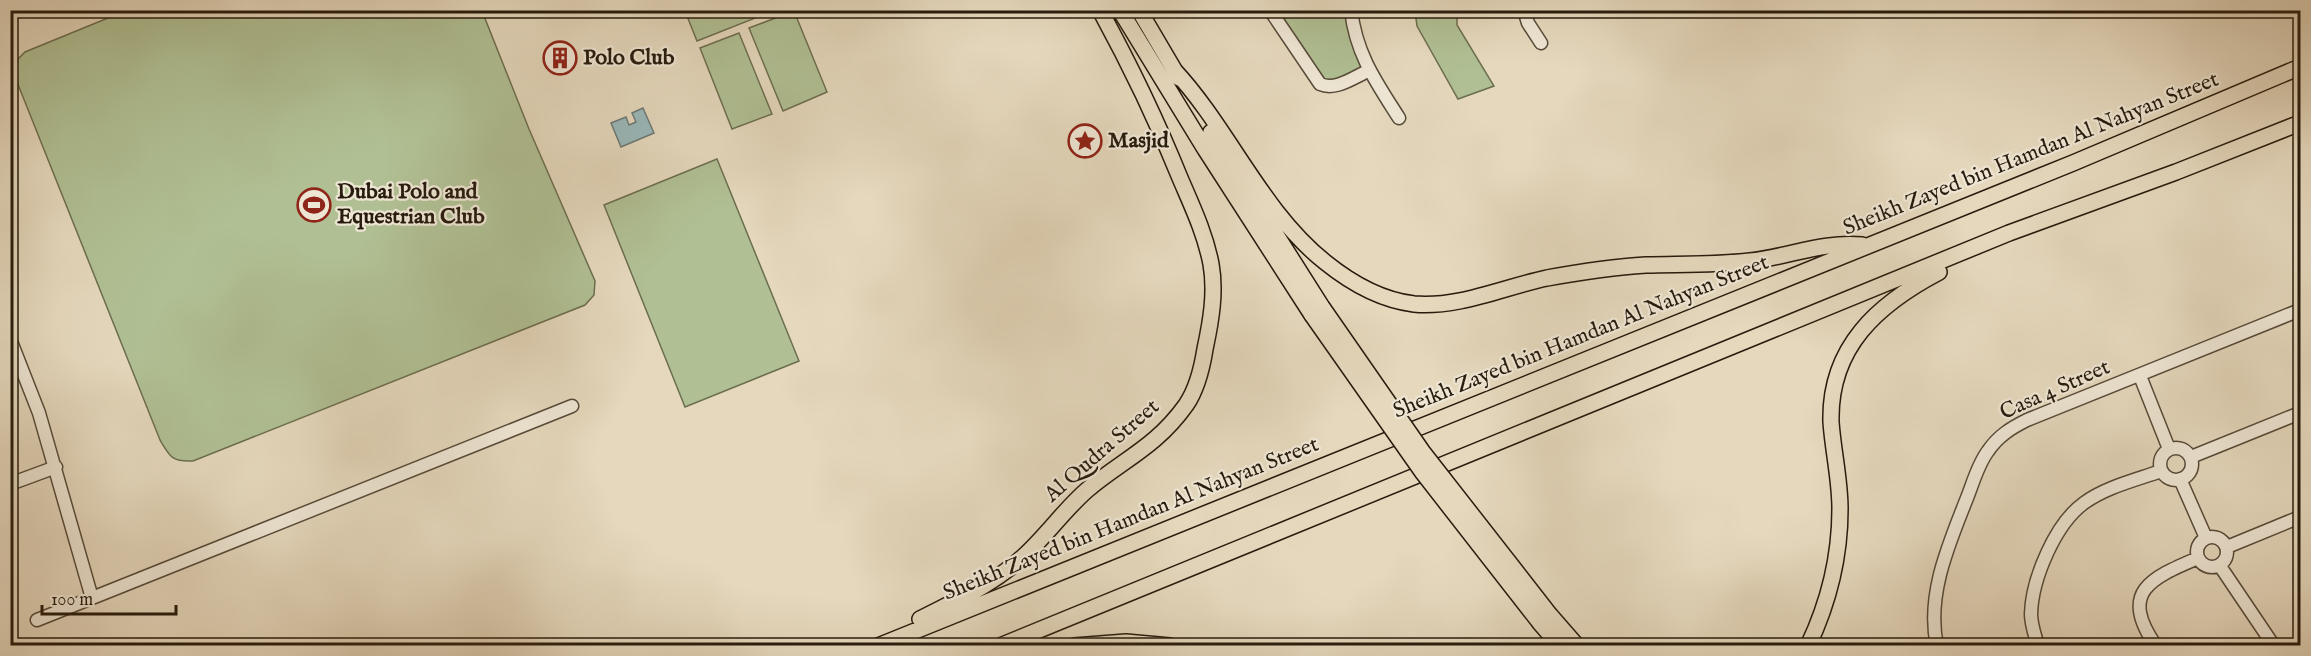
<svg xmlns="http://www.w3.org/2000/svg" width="2311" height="656" viewBox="0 0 2311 656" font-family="'IM FELL English',serif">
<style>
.green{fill:#b0c094;stroke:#6c6e50;stroke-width:1.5}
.water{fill:#99b8ba;stroke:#6b7975;stroke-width:1.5}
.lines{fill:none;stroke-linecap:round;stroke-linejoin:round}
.minor-casing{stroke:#564a39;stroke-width:15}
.major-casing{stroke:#271b0d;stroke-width:18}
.minor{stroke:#eee6d4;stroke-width:12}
.major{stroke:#e5d8bd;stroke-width:15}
.major-bridge-casing{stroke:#271b0d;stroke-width:18;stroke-linecap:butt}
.major-bridge{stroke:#e5d8bd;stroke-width:15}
.labels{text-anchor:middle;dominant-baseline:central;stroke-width:4.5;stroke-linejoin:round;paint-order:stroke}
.poi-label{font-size:22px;font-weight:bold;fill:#271b0d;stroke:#eee6d4;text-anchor:start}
.street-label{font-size:22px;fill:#271b0d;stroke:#eee6d4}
</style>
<rect width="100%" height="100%" fill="#e5d8bd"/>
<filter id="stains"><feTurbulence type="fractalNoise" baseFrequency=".00333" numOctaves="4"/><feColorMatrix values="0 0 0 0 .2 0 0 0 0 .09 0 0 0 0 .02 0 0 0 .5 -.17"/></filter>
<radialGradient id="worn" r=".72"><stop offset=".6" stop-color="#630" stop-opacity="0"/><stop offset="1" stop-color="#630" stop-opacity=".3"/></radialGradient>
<path class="green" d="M125,11h357l47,118 66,152 -1,14 -9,10 -392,156c-21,1 -23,-4 -33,-21l-145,-363 3,-18 7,-7z
M685,11h-1h89l-76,30z
M794,11l33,81 -44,19 -34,-83z
M1272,11h77l17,57 -30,14 -15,-1z
M1415,11h42v14l37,61 -36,13 -41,-73z
M739,33l33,81 -40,15 -32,-81z
M717,159l82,202 -114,46 -81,-202z"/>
<path class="water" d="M643,108l11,25 -33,14 -10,-24 15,-6 3,8 7,-3 -4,-9z"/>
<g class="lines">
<g class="minor-casing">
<path id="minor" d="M1270,10l50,74c16,7 34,-7 48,-13
M1351,10c5,44 25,72 48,108
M1524,10l4,13 13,20
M10,339l29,74 53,185
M2140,376l29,73
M2160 464a16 16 0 1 1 32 0a16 16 0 1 1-32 0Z
M2191,457l109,-44
M2180,479l26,59
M10,484l46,-17
M2197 552a15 15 0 1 1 30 0a15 15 0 1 1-30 0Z
M2227,547l73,-30
M2220,566l54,80
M37,620l535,-214
M1937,646c-11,-51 12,-102 30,-148 6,-15 11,-34 21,-47 10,-15 23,-23 39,-31l273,-110
M2038,646c-3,-11 -7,-21 -7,-32 1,-35 24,-90 53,-111 22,-16 52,-23 77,-32
M2156,646c-38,-54 -5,-68 42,-88"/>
</g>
<g class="major-casing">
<path id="major" d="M1120,10l85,139 107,166
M1139,10l40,68
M1174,70c55,59 87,141 151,192 26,21 55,38 89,42 45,4 90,-17 133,-26 33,-6 66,-11 99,-13 35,-1 69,0 104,-4 38,-4 74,-20 112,-16
M1211,132l111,175
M1550,615l27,31
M920,619c37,-19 74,-35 104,-63 23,-21 40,-46 63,-66 37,-31 69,-43 99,-85 11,-16 16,-37 19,-56 6,-28 11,-57 6,-85 -6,-31 -19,-58 -31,-86 -23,-57 -50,-113 -80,-168
M1540,623l20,23
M878,646l1195,-483 227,-96
M1000,646l1009,-413 167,-61 124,-49
M1074,646l52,-4 44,4
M1808,646c21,-44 32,-89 32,-137 0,-30 -7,-58 -9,-87 -2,-75 47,-118 108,-150"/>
</g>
<use href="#minor" class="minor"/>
<use href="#major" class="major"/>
<g class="major-bridge-casing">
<path id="major-bridge" d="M1322,307l100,144 128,164
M1312,315l111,158 117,150"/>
</g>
<use href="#major-bridge" class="major-bridge"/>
</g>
<defs>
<g id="building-ring" transform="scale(1.725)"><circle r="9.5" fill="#eee6d4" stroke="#8f2418" stroke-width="1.5"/><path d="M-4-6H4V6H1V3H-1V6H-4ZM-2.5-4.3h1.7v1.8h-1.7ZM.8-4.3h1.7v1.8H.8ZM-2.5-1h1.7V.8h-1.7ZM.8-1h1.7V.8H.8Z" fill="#8f2418"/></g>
<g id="sight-ring" transform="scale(1.725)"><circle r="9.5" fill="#eee6d4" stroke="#8f2418" stroke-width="1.5"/><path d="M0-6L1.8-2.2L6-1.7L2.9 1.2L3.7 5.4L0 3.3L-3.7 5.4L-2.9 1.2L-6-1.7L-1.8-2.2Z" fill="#8f2418"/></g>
<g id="stadium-ring" transform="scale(1.725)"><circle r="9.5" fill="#eee6d4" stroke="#8f2418" stroke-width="1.5"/><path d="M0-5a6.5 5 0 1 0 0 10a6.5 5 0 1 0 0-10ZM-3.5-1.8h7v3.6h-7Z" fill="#8f2418"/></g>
</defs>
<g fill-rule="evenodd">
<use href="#building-ring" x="560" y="58"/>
<use href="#sight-ring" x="1085" y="141"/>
<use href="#stadium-ring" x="314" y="205"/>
</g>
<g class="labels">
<g class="poi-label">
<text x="583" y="58">Polo Club</text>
<text x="1108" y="141">Masjid</text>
<text x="337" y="192">Dubai Polo and<tspan x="337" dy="25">Equestrian Club</tspan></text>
</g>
<g class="street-label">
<text transform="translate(2031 154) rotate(-22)">Sheikh Zayed bin Hamdan Al Nahyan Street</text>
<text transform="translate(1581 337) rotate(-22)">Sheikh Zayed bin Hamdan Al Nahyan Street</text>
<text transform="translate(2055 390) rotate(-24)">Casa 4 Street</text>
<text transform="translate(1102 451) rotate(-41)">Al Qudra Street</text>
<text transform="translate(1131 519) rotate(-22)">Sheikh Zayed bin Hamdan Al Nahyan Street</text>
</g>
</g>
<rect width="2311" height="656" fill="none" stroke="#e5d8bd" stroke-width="36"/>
<rect x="12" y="12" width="2287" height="632" fill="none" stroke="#271b0d" stroke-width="3"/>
<rect x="18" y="18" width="2275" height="620" fill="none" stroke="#271b0d" stroke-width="1.5"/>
<path d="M42 605v9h134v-9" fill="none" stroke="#271b0d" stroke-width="3"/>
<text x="51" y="605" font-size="18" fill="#271b0d" stroke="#eee6d4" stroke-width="4.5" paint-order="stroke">100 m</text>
<rect width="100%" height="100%" filter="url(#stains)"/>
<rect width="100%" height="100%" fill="url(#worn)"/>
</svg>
